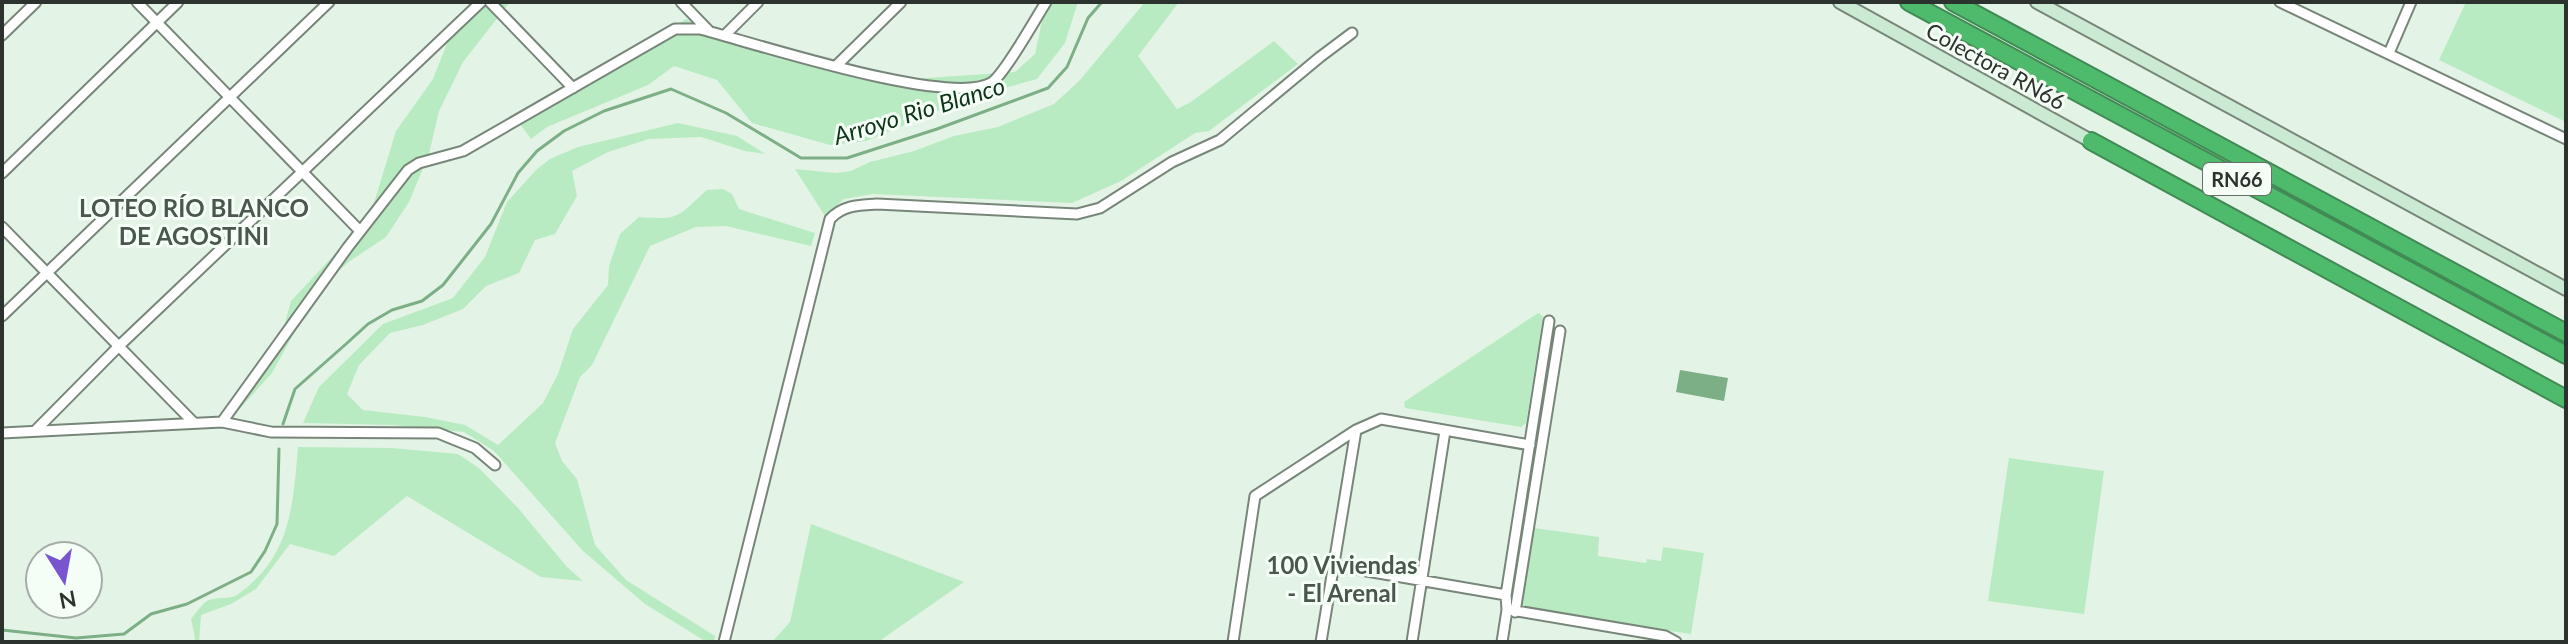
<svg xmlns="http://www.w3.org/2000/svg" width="2568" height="644" viewBox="0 0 2568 644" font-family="Lato,sans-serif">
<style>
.green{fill:#b9ebc2}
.water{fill:#7daf86}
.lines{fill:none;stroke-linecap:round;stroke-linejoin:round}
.stream{stroke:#7daf86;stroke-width:3}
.street-casing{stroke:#78867a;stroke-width:13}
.secondary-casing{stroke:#78867a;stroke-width:16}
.highway-casing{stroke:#428a55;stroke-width:20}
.street{stroke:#fff;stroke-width:9}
.secondary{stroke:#caead3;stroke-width:12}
.highway{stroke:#4eba6b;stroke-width:16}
.labels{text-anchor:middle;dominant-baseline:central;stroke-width:6;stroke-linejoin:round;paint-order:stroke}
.shield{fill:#f5fef6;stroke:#686f69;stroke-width:2}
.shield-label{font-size:20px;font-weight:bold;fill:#2c322d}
.street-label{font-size:22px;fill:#2c322d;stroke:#f5fef6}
.water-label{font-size:24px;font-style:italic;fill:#0f3519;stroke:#f5fef6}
.neighbourhood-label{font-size:24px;font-weight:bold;fill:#4a574c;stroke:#f5fef6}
</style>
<rect width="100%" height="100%" fill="#e3f3e5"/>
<path class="green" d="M481,2h29l-47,60 -24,49 -10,43 -20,48 -23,35 -36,24 -31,27 -47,85 -44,49h-14l68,-88 9,-33 43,-46 32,-26 30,-98 37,-52 19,-48z
M1046,2h32l-13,41 -28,36 -29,8 -34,15 -34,8 -74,31 -36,4 -78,-22 -35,-43 -43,-14 -26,19 -101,42 -16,12 -16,-22h17l154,-98 196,62 133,-9 20,-18z
M1145,2h34l-41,54 39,53 14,-7 83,-61 24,23 -89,67 -14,2 -74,48 -49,22 -199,-9 -29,5 -19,17 -30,-47 41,4 15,-2 19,-9 44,-11 40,-15 44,-9 56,-23 26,-24z
M2466,2h100v120l-127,-62z
M678,123l59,13 28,18 -20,-3 -44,-14 -52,2 -41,13 -36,19 5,25 -22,38 -20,6 -16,33 -33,13 -23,23 -40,16 -33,8 -31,32 -12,29 16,16 62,7 40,8 33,20 45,-42 15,-29 15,-45 35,-44 1,-19 11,-32 19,-17c43,3 37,0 68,-27l16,-1 9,5 7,15 76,24 -4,13 -85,-20 -30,1 -46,19 -58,119 -12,12 -25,66 7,18 15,18 18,66 31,35 89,56 -1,6 -9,-1 -60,-37 -62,-53 -89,-100 -30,-19 -71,-7 -90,-2 16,-36 64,-63 70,-26 32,-41 22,-55 29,-32 14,-11 28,-12z
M1538,313l5,3 -17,107 -5,4 -116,-19 -1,-6z
M298,447l94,1 66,6 22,15 38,39 49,59 16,14 -42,-4 -134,-81 -73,60 -44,-12 -34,45 -25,15 -30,11 -2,27h-5l1,-4 -4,-19c4,-5 10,-14 16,-18 9,-5 22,-1 30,-6 54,-38 56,-89 61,-148z
M2009,458l95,13 -20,143 -96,-13z
M811,524l153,58 -86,60h-106l18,-20z
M1534,528l65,9 -1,19 48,7 1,-4 14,2 2,-14 41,6 -13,81 -170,-25z"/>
<path class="water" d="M1680,370l48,8 -4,23 -48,-9z"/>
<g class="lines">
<path class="stream" d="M283,424l12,-35 51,-45 22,-20 24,-14 30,-9 21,-16 48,-61 27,-51 19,-22 27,-20 40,-20 67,-22 55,24 75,45h46l90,-29 111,-41 19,-21 21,-49 14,-16
M2,630l74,8 48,-4 27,-20 36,-10 64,-32 14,-21 12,-27 2,-75"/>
<g class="street-casing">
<path id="street" d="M137,2l223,229
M490,2l83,86
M681,2l28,29
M2280,2l286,137
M2,35l34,-33
M725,35l33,-33
M2389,53l22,-51
M836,66l65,-64
M2,173l176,-171
M2,227l191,195
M2,316l327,-314
M222,422l126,-175 60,-77 11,-7 44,-12 212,-122h25c54,14 249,78 291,54 13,-8 45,-65 55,-81
M35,431l84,-85 362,-344
M2,433l220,-11 49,10 167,1 37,15 20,17
M1332,565l174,30
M1511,610l154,26 11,6
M1515,612l45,-281
M724,642l106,-423c13,-14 29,-14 47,-15l200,10 23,-6 72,-46 48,-22 100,-83 32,-24
M1233,642l22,-146 101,-66 25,-11 149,26
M1321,642l35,-212
M1412,642l33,-211
M1502,642l5,-32 -1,-15 43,-274"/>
</g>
<g class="secondary-casing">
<path id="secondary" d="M1840,2l251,139
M2037,2l529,287"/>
</g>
<g class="highway-casing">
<path id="highway" d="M1909,2l657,353
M1953,2l613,331
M2091,141l475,258"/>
</g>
<use href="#street" class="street"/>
<use href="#secondary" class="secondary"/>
<use href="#highway" class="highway"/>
</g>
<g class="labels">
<rect class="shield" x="2203" y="163" width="68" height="32" rx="6"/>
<g class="shield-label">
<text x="2237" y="179">RN66</text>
</g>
<g class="street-label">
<text transform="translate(1996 66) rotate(29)">Colectora RN66</text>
</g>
<g class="water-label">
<text transform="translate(919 110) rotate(-17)">Arroyo Rio Blanco</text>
</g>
<g class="neighbourhood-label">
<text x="194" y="207">LOTEO RÍO BLANCO<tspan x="194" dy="28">DE AGOSTINI</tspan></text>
<text x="1342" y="564">100 Viviendas<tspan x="1342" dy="28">- El Arenal</tspan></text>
</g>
</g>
<rect width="2568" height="644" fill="none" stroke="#2c322d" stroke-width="8"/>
<g transform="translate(64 580) rotate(169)"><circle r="38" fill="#f5fef6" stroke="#a5aca6" stroke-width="2"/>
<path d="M0-6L14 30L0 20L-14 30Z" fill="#7855cf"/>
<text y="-12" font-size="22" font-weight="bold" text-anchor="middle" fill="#2c322d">N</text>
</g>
</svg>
